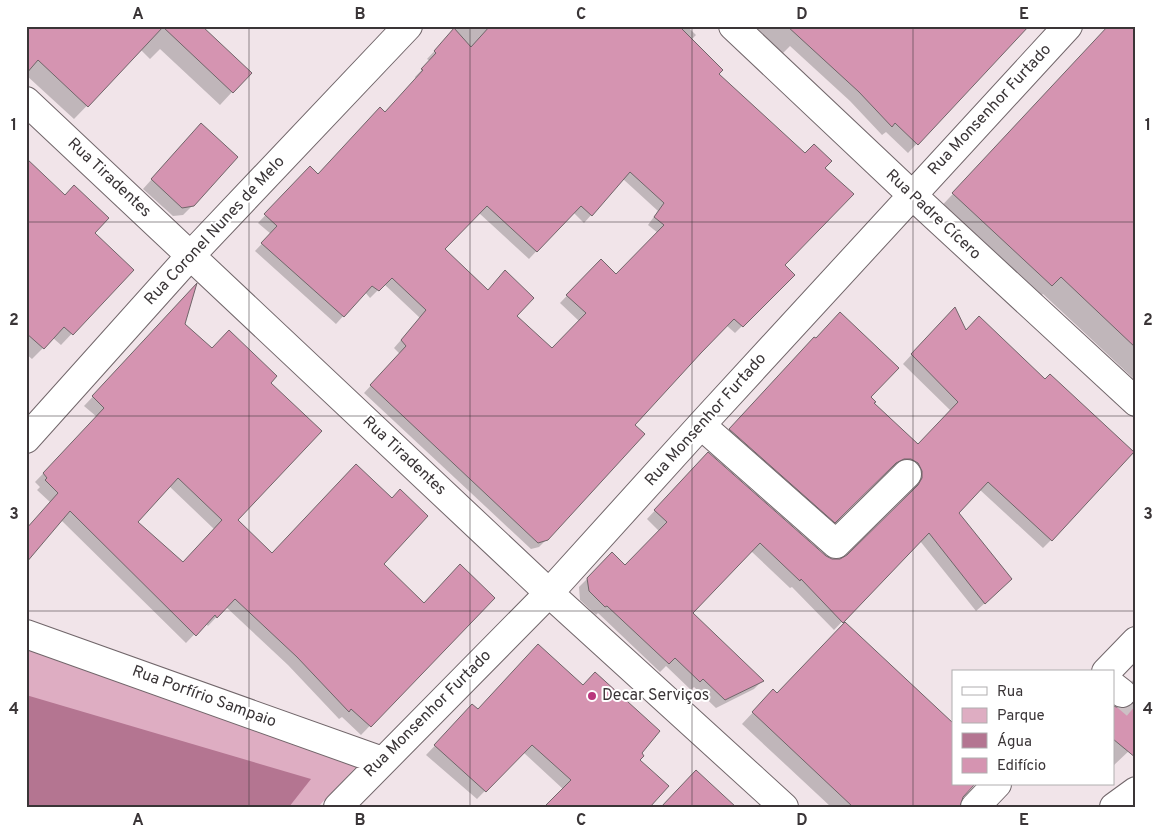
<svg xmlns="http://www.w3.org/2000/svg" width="1162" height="833" viewBox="0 0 1162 833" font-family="Overpass,sans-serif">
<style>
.green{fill:#deadc2}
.water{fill:#b47591}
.shadow{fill:#0003;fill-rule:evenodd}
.building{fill:#d594b1;stroke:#706569;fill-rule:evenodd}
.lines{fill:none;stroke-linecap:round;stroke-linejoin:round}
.minor-tunnel{stroke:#ccc1c5;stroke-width:28;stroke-dasharray:28 14;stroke-linecap:butt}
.minor-casing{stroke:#71666a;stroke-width:30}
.minor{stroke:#fff;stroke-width:28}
.grid{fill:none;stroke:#3a3537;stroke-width:1;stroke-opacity:0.55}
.poi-dot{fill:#b9367d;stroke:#fff;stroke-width:2}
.labels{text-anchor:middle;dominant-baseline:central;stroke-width:4;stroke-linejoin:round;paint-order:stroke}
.street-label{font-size:16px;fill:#3a3537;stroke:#fff}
.poi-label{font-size:16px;fill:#3a3537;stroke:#fff;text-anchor:start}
.neatline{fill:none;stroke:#3a3537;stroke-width:2}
.grid-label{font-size:16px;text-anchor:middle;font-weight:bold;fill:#3a3537}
</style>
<rect width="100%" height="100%" fill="#f1e4e9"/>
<path class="green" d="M26,645l335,117 -43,45h-292z"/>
<path class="water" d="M26,695l285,84 -22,28h-263z"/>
<path class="shadow" d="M33,26h162l37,66 -12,13 -60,-56 -10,10 -9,-9 -67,69 -48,-44v-41z
M458,26h229l9,9 -5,5 27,34 87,81 19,13 -41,97 10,10 -58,58 -9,-8 -93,100 -86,114 -8,8 -8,2 -167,-156 36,-39 -6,-6 26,-30 -36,-34 -14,14 -5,-6 -29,32 -81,-73 16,-17 -13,-11 45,-48h15l66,-62 32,-34 -1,-2 15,-16 -3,-2zM623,179l35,32 -10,14 10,8 -42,42 -15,-15 -41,43 19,18 -28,29 -107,-101 35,-36 50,46 44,-47 11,11z
M754,26h273l-119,127 -22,-21 -4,3 -32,-34 -60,-55 -7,7z
M1109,26h27v355l-93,-87 -10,8 -97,-90z
M192,134l1,71 -10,10 -10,1 -30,-27z
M26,160l67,73 39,37 -71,75 -8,-7 -21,21 -6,-5z
M189,294l-6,30 29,26 57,33 -32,137 34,34 111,10 41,40 70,-6 -132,137 -19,-18 -3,2 -51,-54 -62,-58 -18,19 -3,-3 -19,20 -125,-123 -35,41v-34l2,1 23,-25 -14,-13 3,-3 -5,-5 62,-65 -13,-11zM169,486l45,43 -32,35 -46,-42z
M946,317l105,223 -8,8 -64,-59 -21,24 44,75 -26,23 -56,-70 -86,89 -42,-43 -2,1 -39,-37 -60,62 71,68 -8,8 -38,19 -22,-21 -3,3 -25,-24 -6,6 -62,-59 -2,2 -16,-15 -1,-13 33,-33 13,12 34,-35 -12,-12 53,-57 125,95 8,4 8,-1 7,-4 62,-61 4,-7v-8l-12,-13h-9l-7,4 -60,59 -104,-92 83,-91 64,50 4,7 44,42 34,-35 -48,-47z
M845,624l108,101v59l-11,23h-111l-89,-83 31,-33 3,3z
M1136,677v76l-5,-4 -18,17v-59l7,3 -7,-9z
M477,710l163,44 -2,6 -75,29 -40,-37 -46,47 -51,-44 38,-40z"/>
<path class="building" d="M26,26h176l50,47 -19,20 -70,-66 -75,80 -50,-47 -12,14z
M490,26h189l44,44 -4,4 86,79 9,-9 18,17 -7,7 29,26 -69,71 10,10 -52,52 -9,-8 -33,34 -66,72 10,9 -97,106 -10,3 -168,-158 36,-39 -5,-6 25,-30 -34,-32 -13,13 -7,-5 -28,31 -83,-74 16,-17 -13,-12 46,-48 8,8 62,-67 5,5 38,-42 -2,-1 15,-16 -2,-2 20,-23 17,19zM630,172l34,31 -10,14 10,8 -48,49 -15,-15 -35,36 20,18 -34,35 -35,-32 17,-18 -29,-28 -17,20 -43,-41 42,-43 50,46 44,-46 11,10z
M787,26h242l-111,119 -23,-22 -3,4 -33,-35z
M1108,26h28v322l-75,-71 -9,9 -100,-93z
M201,123l37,34 -44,49 -12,2 -31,-29z
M26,158l39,37 9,-10 35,33 -14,15 39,37 -61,65 -9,-8 -20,22 -18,-16z
M197,283l-12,41 27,24 17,-18 48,46 -6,7 51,48 -84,89 34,33 84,-89 36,34 8,-9 28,27 -44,48 40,39 36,-39 35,34 -124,129 -20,-18 -2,3 -52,-55 -62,-58 -18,19 -2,-3 -19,21 -126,-125 -44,52v-34l32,-36 -13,-13 2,-2 -4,-5 61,-65 -12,-12zM178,478l44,42 -39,42 -45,-40z
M955,307l11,23 13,-14 66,63 5,-5 84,78 -82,89 -64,-59 -29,31 53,66 -27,25 -56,-71 -86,90 -42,-44 -1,2 -40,-38 -67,70 71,68 -39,19 -22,-21 -3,3 -25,-24 -6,6 -62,-58 -2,1 -16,-16 -2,-13 25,-26 13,13 42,-43 -13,-12 54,-58 118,104 6,3h8l7,-4 71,-70 4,-7v-7l-4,-8 -7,-4h-7l-8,4 -61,60 -106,-94 85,-92 2,1 24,-26 59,56 -28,29 5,5 -2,1 44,41 40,-42 -47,-48z
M845,622l108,101v61h22l-12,13 -3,10h-107l-101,-95 21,-23 4,4z
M538,644l45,41 12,-13 65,59 -18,22 2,3 -4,4 29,26 -19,21h-106l27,-27 -39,-35 -46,47 -52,-47 38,-41 6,5z
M1136,699v59l-23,-19v-33l7,2h7z
M696,770l40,37h-75z"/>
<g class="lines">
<path class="minor-tunnel" d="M1122,693l14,12"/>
<g class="minor-casing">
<path id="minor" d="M733,26l179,169 224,207
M26,101l523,492 235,214
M701,425l135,119 71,-70
M26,439l165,-184 217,-229
M26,634l356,127
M1106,672l30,-31
M1113,686l9,7
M338,807l211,-214 152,-168 367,-399
M975,807l22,-23
M1114,807l22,-16"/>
</g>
<use href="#minor" class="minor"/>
</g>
<path class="grid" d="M249,26v781M470,26v781M692,26v781M913,26v781M26,222h1110M26,416h1110M26,611h1110"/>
<circle class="poi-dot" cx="592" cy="696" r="5"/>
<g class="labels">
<g class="street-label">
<text transform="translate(990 110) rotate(-47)">Rua Monsenhor Furtado</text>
<text transform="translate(109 178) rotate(43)">Rua Tiradentes</text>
<text transform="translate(933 215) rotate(43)">Rua Padre Cícero</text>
<text transform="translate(215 231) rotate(-47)">Rua Coronel Nunes de Melo</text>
<text transform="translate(706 420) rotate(-48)">Rua Monsenhor Furtado</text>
<text transform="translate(404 456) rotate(43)">Rua Tiradentes</text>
<text transform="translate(204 697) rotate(20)">Rua Porfírio Sampaio</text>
<text transform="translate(428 714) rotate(-45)">Rua Monsenhor Furtado</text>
</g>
<g class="poi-label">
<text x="602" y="696">Decar Serviços</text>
</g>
</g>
<rect width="1162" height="833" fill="none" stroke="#ffffff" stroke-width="55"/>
<rect x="952" y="670" width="162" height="115" fill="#ffffff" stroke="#b0aeaf"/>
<rect x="962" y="687" width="25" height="8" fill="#ffffff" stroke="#b0aeaf"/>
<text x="997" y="696" font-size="15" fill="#3a3537">Rua</text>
<rect x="962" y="708" width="25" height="15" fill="#deadc2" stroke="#b0aeaf"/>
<text x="997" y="720" font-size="15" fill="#3a3537">Parque</text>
<rect x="962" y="733" width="25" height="15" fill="#b47591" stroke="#b0aeaf"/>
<text x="997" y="746" font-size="15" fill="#3a3537">Água</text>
<rect x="962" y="758" width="25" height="15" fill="#d594b1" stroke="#b0aeaf"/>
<text x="997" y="770" font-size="15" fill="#3a3537">Edifício</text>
<rect x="28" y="28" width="1106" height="778" class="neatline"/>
<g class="grid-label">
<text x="138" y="19">A</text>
<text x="360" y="19">B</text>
<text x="581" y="19">C</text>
<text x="802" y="19">D</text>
<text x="1024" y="19">E</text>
<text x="14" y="130">1</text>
<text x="1148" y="130">1</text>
<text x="14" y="325">2</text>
<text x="1148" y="325">2</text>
<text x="14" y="519">3</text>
<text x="1148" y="519">3</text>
<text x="14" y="714">4</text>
<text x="1148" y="714">4</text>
<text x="138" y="825">A</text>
<text x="360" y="825">B</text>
<text x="581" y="825">C</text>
<text x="802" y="825">D</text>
<text x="1024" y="825">E</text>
</g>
</svg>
